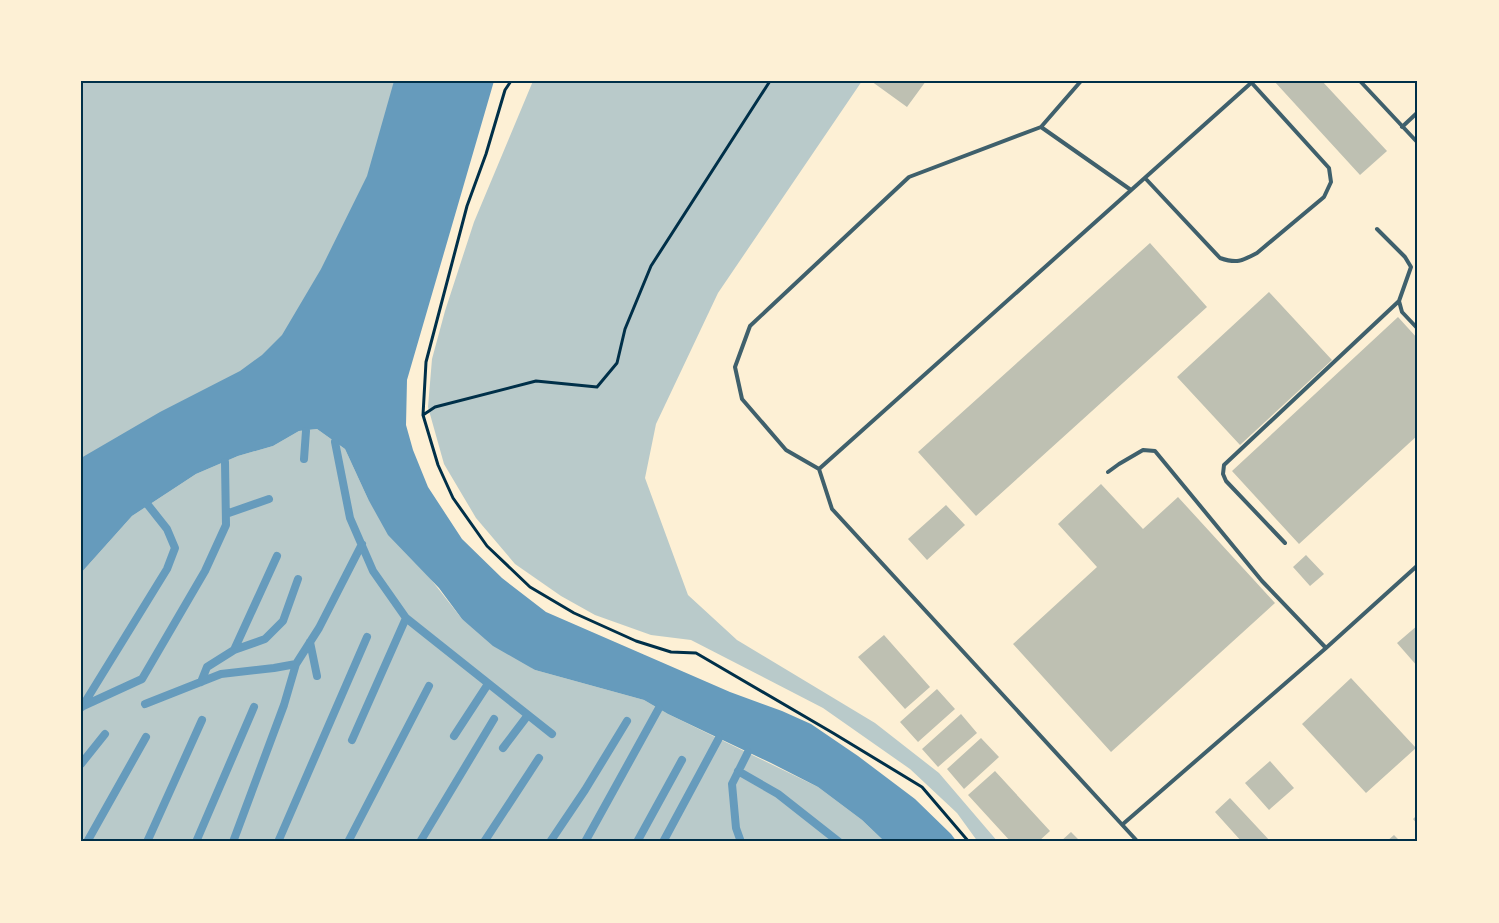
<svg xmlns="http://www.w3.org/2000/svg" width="1499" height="923" viewBox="0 0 1499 923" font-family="Karla,sans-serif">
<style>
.green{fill:#b9caca}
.water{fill:#669bbc}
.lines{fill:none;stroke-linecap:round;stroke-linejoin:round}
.stream{stroke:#669bbc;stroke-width:8}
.building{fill:#bec0b2}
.path{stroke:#003049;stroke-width:3}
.service{stroke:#3f606c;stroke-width:4}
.neatline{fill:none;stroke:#003049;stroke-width:2}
</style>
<rect width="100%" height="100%" fill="#fdf0d5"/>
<path class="green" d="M81,81h328l-92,269 -236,130z
M533,81h329l-144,212 -62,131 -11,54 43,117 49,45 138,83 64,50 59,69h-20l-21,-29 -47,-44 -87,-61 -132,-68 -40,-5 -56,-20 -34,-19 -46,-32 -39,-46 -32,-54 -16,-57 4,-48 13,-48 29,-89z
M317,429l28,20 23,50 94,120 73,51 109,30 24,14 150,73 44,33 23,22h-804v-269l51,-57 64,-42 42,-18 35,-10 26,-15z"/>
<path class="water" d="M394,81h100l-87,299 -1,45 7,25 15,37 34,52 40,39 44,34 184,80 52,19 29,13 47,32 57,43 36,35 6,8h-72l-23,-22 -44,-33 -47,-24 -103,-49 -24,-14 -109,-30 -42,-24 -31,-27 -23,-31 -51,-53 -20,-36 -23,-50 -28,-20 -18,2 -26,15 -35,10 -42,18 -64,42 -51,57v-115l79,-46 80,-41 22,-16 20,-20 39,-66 46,-93z"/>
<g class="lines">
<path class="stream" d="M335,442l15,76 23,53 33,47 146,116
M304,459l2,-28
M226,514l43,-15
M310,642l7,34
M234,650l43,-94
M201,682l6,-15 27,-17 31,-11 18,-18 15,-42
M145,704l76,-30 53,-6 22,-4 23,-36 43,-84
M81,707l61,-28 63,-108 21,-46 -1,-63
M82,707l85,-138 8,-21 -8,-19 -19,-24
M454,736l34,-52
M352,740l54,-122
M503,748l25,-33
M81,764l24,-30
M738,771l40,23 61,48
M87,842l59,-105
M147,842l55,-122
M196,842l58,-135
M233,842l51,-137 12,-41
M278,842l89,-205
M348,842l81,-156
M420,842l74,-123
M484,842l55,-84
M550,842l35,-52 42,-69
M585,842l74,-134
M637,842l45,-82
M663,842l56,-104
M741,842l-5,-14 -4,-44 16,-32"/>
</g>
<path class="building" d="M871,81h55l-19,26z
M1274,81h48l65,70 -27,24z
M1150,243l57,64 -231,209 -58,-64z
M1269,292l63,68 -92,85 -63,-68z
M1398,317l20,22v96l-119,109 -67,-73z
M1101,484l42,45 35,-32 97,106 -164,149 -98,-108 84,-77 -39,-43z
M946,505l19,20 -38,35 -19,-21z
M1306,555l18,19 -14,12 -17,-19z
M1418,625v42l-21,-24z
M884,635l46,52 -25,22 -47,-52z
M1351,678l65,70 -50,45 -64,-69z
M937,689l18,20 -37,33 -18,-20z
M961,714l16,19 -39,34 -16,-18z
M981,738l18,19 -35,32 -17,-20z
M1270,761l24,27 -25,22 -24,-27z
M995,771l55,60 -12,11h-27l-43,-47z
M1230,798l41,44h-29l-27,-30z
M1418,814v11l-5,-6z
M1071,832l10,10h-21z
M1394,835l7,7h-15z"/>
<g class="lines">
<path class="path" d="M511,81l-6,9 -19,64 -19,52 -41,156 -3,53 15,50 15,33 34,48 43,41 44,26 62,28 35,11 25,1 137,80 89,54 47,55
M423,415l12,-8 101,-26 61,6 20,-24 8,-34 26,-63 119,-185"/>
<path class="service" d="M1360,81l58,62
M1041,127l40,-46
M1402,127l16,-15
M1145,178l75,80c17,6 22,3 37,-5l67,-56 7,-15 -2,-14 -79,-87
M1377,229l28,28 6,10 -12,34 3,11 16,17
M819,469l-33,-19 -44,-51 -7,-32 15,-41 159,-149 132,-50 90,63
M1108,472l11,-8 24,-14 12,1 107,130 64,67
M1285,543l-59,-62 -3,-7 1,-9 175,-164
M1123,824l203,-176 92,-83
M1138,842l-306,-333 -13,-40 432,-386"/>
</g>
<rect width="1499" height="923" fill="none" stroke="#fdf0d5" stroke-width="165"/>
<rect x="82" y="82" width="1334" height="758" class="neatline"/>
</svg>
